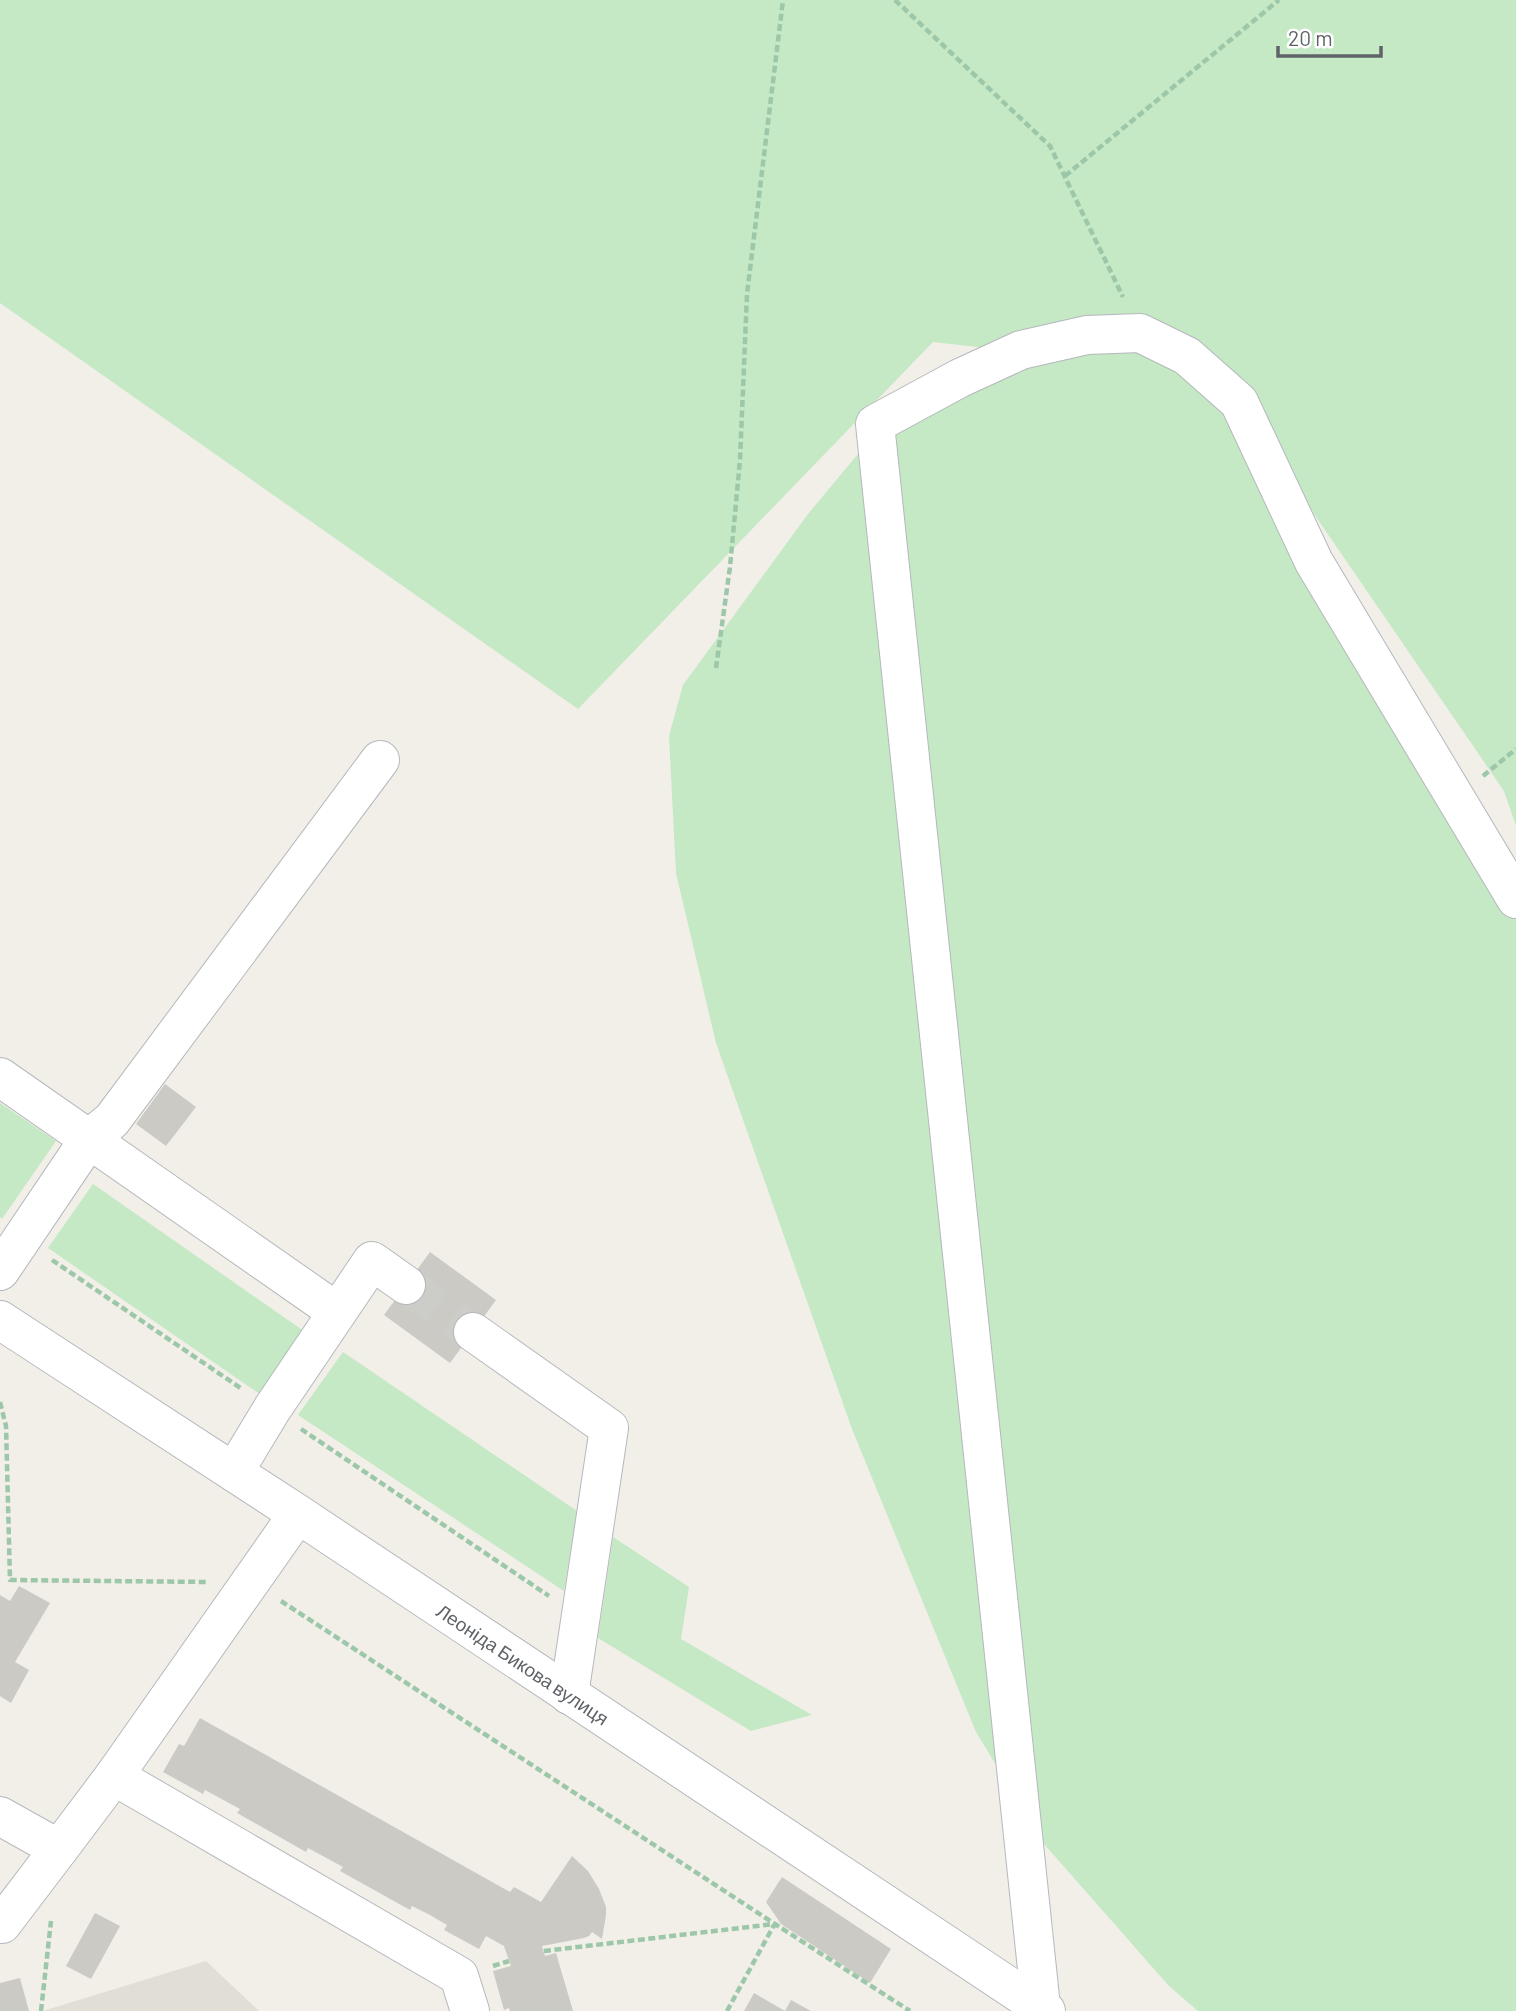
<svg xmlns="http://www.w3.org/2000/svg" width="1516" height="2011" viewBox="0 0 1516 2011" font-family="Barlow,sans-serif">
<style>
.education{fill:#e1ded6}
.green{fill:#c5e8c5}
.building{fill:#cccac5}
.lines{fill:none;stroke-linecap:round;stroke-linejoin:round}
.minor-tunnel{stroke:#ccccc8;stroke-width:38;stroke-dasharray:38 19;stroke-linecap:butt}
.minor-casing{stroke:#b5b8bc;stroke-width:40}
.path{stroke:#9cc7a9;stroke-width:4.5;stroke-dasharray:7 3.5;stroke-linecap:butt}
.minor{stroke:#fff;stroke-width:38}
.labels{text-anchor:middle;dominant-baseline:central;stroke-width:5;stroke-linejoin:round;paint-order:stroke}
.street-label{font-size:19px;fill:#5f6368;stroke:#fff}
</style>
<rect width="100%" height="100%" fill="#f1efe8"/>
<path class="education" d="M206,1961l53,50h-216z"/>
<path class="green" d="M0,0h1516v826l-12,-35 -286,-417 298,539v1098h-318l-29,-25 -125,-142 -68,-112 -124,-303 -136,-386 -40,-170 -7,-137 14,-51 125,-171 70,-84 162,-76 -107,-12 -355,367 -578,-406z
M0,1103l56,38 -54,78 -2,-2z
M93,1184l215,150 -44,63 -216,-149z
M343,1352l234,159 -13,80 -266,-176z
M613,1537l76,50 -8,52 131,76 -61,16 -153,-93z"/>
<path class="building" d="M165,1084l31,23 -30,39 -30,-22z
M430,1252l66,48 -46,63 -66,-48z
M19,1586l31,17 -35,59 14,8 -18,33 -11,-7v-101l10,6z
M200,1718l310,174 4,-5 27,15 31,-46 16,15 11,18 7,18v8l-4,24 -10,-7 -3,4 -5,2 -42,8 3,10 11,-3 17,58h-63l-1,-3 -5,2 -11,-39 18,-5 -7,-20 -18,-10 -7,13 -35,-19 3,-5 -17,-10 -18,-9 -2,4 -70,-39 3,-4 -35,-19 -2,4 -69,-39 3,-4 -35,-19 -2,4 -40,-22 16,-28 5,2z
M782,1877l109,72 -21,34 -89,-59 -15,-22z
M95,1913l25,13 -29,53 -25,-13z
M20,1978l9,33h-29v-28z
M754,1993l31,18 6,-11 20,11h-67z"/>
<g class="lines">
<path class="minor-tunnel" d="M406,1285l67,47"/>
<g class="minor-casing">
<g id="minor">
<path d="M0,1077l337,235"/>
<path d="M0,1271l89,-132 23,-19 268,-360"/>
<path id="s1" d="M0,1320l298,194 748,497"/>
<path d="M473,1332l136,96 -40,267"/>
<path d="M234,1472l38,-63 100,-148 34,24"/>
<path d="M114,1776l345,200 11,35"/>
<path d="M0,1816l59,33 55,-73 184,-262"/>
<path d="M0,1924h2l57,-75"/>
<path d="M1041,2007l-166,-1583 85,-46 61,-28 66,-15 53,-2 47,23 52,46 75,160 202,337"/>
</g>
</g>
<path class="path" d="M895,0l155,146 73,151
M1065,176l214,-176
M716,668l14,-101 10,-107 7,-166 36,-294
M1483,776l33,-27
M52,1260l190,129
M0,1402l6,24 4,154 198,2
M301,1429l248,167
M281,1601l494,323 135,87
M544,1951l230,-27
M493,1966l16,-5
M41,2011l10,-90
M727,2011l47,-86"/>
<use href="#minor" class="minor"/>
</g>
<g class="labels">
<g class="street-label">
<text stroke="none"><textPath href="#s1" startOffset="626">Леоніда Бикова вулиця</textPath></text>
</g>
</g>
<path d="M1278 46v10h103v-10" fill="none" stroke="#5f6368" stroke-width="3.5"/>
<text x="1288" y="46" font-size="21" fill="#5f6368" stroke="#ffffff" stroke-width="5" paint-order="stroke">20 m</text>
</svg>
